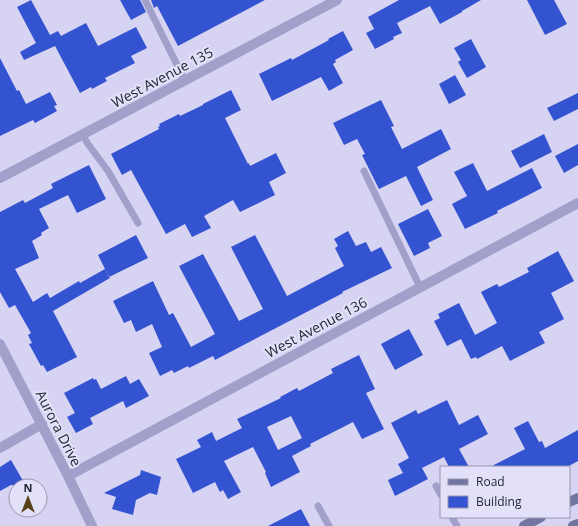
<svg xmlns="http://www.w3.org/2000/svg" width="578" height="526" viewBox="0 0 578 526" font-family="'Open Sans',sans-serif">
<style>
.building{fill:#3453d1;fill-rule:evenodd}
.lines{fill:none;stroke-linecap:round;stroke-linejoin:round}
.lane{stroke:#a1a0cb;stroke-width:7}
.street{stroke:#a1a0cb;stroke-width:10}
.secondary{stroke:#71759f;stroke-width:10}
.labels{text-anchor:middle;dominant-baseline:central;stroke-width:4;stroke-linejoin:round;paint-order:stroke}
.street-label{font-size:14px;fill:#242634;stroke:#e3e1fa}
</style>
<rect width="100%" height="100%" fill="#d7d4f3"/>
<path class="building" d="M31,0l19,35 8,-4 3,5 25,-13 12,23 38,-19 11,21 -16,8 4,7 -30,15 2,3 -15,8 -1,-2 -11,6 -25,-47 -31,14 -4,-8 16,-9 -19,-36z
M120,0h20l6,12 -15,8z
M151,0h114l-87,46 -21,-40 -3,2z
M399,0h82l-19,11v1l-22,12 -10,-18 -33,17 5,10 -9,4 1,2 -19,10 -9,-16 8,-4 -6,-12z
M527,0h27l13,24 -22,11z
M343,31l10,19 -18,10 1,2 -3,2 10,19 -14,8 -8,-14 -49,24 -13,-27 32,-16 1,2 37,-20 -1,-1z
M471,39l15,28 -19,11 -9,-16 3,-2 -7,-12z
M0,58l17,33 2,-1 7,14 24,-12 7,13 -3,1 3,5 -22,12 -2,-3 -33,16z
M455,75l11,20 -17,9 -10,-20z
M231,90l10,20 -16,8 23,46 1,-1 1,3 26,-13 10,20 -17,9 6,13 -35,17 -7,-12 -29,16 7,12 -19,9 -7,-13 -19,10 -35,-64 -9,5 -11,-21 48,-25 -1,-2 2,-1 -1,-2 20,-10 1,2 23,-11v-1z
M578,93v16l-24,12 -7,-13z
M381,100l13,26 -3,1 11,22 39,-20 10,20 -34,18 16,33 -12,6 -15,-30 -27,13 -17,-34 3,-1 -8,-15 -13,6 -11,-22z
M544,134l8,18 -32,16 -9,-17z
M578,144v21l-14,8 -9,-17z
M473,163l14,28 45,-23 10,20 -45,23 1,2 -33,16 -13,-25 15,-8 -13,-24z
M89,165l17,34 -29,14 -9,-18 -29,14 10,19 -8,5 1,2 -10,6 7,17 -24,11 18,33 14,-9 3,5 29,-17 1,2 25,-14 5,9 -57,33 24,46 -30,15 -4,-7 -2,1 -12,-22 3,-1 -4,-8 3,-2 -16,-28 -6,3 -9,-16v-80l23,-12 2,3 28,-15 -2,-4z
M428,209l14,27 -14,7 2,5 -16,8 -16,-32z
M348,231l8,15 10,-4 5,10 10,-5 11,21 -50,24 1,1 -128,67 -2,-4 -24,12 -1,-2 -14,7 -2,-3 -12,6 -11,-23 13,-6 -10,-23 -16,8 -5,-12 -7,3 -11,-22 40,-20 16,34 4,-2 18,34 24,-13 -36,-68 24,-12 36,67 24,-12 -32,-62 24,-12 32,61 57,-30 -9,-18 3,-2 -4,-7z
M136,235l12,23 -39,19 -11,-22z
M558,251l16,30 -23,12 13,26 -25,13 6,11 -35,18 -8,-15 -25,13 -1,-2 -5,2 -10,-20 -14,7 -13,-25 6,-3 -2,-4 21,-11 16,32 22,-12 -16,-31 16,-8 2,3 30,-15 -2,-4z
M409,329l14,26 -28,15 -14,-26z
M359,355l16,34 -9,4 18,36 -22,10 -9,-17 -43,22 1,2 -19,10 8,16 -29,15 -6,-14 1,-1 -13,-25 -29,14 17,31 -13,7 -5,-9 -3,2 -5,-10 -22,11 -17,-34 25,-12 -4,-7 15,-8 4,9 26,-13 -5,-9 44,-21 -1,-1 17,-9 2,3 34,-18 -2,-4zM291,416l11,22 -24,12 -11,-23z
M126,376l4,8 9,-5 10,17 -23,12 -3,-7 -33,17 3,6 -17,9 -9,-16 8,-4 -11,-20 29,-15 1,2 2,-1 5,10z
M447,400l12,25 19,-10 10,19 -29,15 10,18h-20l-5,-10 -22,11 6,11 -33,17 -7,-16 15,-7 -5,-9 11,-6 -18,-35 25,-13 2,4z
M528,421l11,21 3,-1 3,7 33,-18v31l-11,6h-77l35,-18 -11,-21z
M11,460l15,26 -15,-1 -11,6v-24z
M141,470l20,7 -4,18 -7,-2 -14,7 -3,15 -21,-6 4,-12 -12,-4 36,-18z
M301,509l9,17h-42z"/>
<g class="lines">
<path class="lane" d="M145,0l40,81
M82,134l6,10 20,27 30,52
M364,171l56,116
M436,486l5,9
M318,506l11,20
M452,517l5,9"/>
<path class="street" d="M0,178l337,-178
M0,344l68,132 24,50
M0,448l42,-24
M68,476l510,-273"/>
<path class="secondary" d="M569,502l9,-4
M524,526l17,-9
M573,526l5,-2"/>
</g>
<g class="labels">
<g class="street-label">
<text transform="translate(162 77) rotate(-28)">West Avenue 135</text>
<text transform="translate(316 327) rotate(-28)">West Avenue 136</text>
<text transform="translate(59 428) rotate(63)">Aurora Drive</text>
</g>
</g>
<rect x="440" y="466" width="130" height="52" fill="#e3e1fa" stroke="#9796ab"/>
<rect x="448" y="479" width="20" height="6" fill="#71759f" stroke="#9796ab"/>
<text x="476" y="486" font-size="12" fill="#242634">Road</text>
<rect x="448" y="496" width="20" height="12" fill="#3453d1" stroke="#9796ab"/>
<text x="476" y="506" font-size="12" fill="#242634">Building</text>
<g transform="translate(28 498)"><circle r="19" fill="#e3e1fa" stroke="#9796ab"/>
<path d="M0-3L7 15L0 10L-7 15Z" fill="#584017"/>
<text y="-6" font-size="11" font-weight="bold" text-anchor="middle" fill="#242634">N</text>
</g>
</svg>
